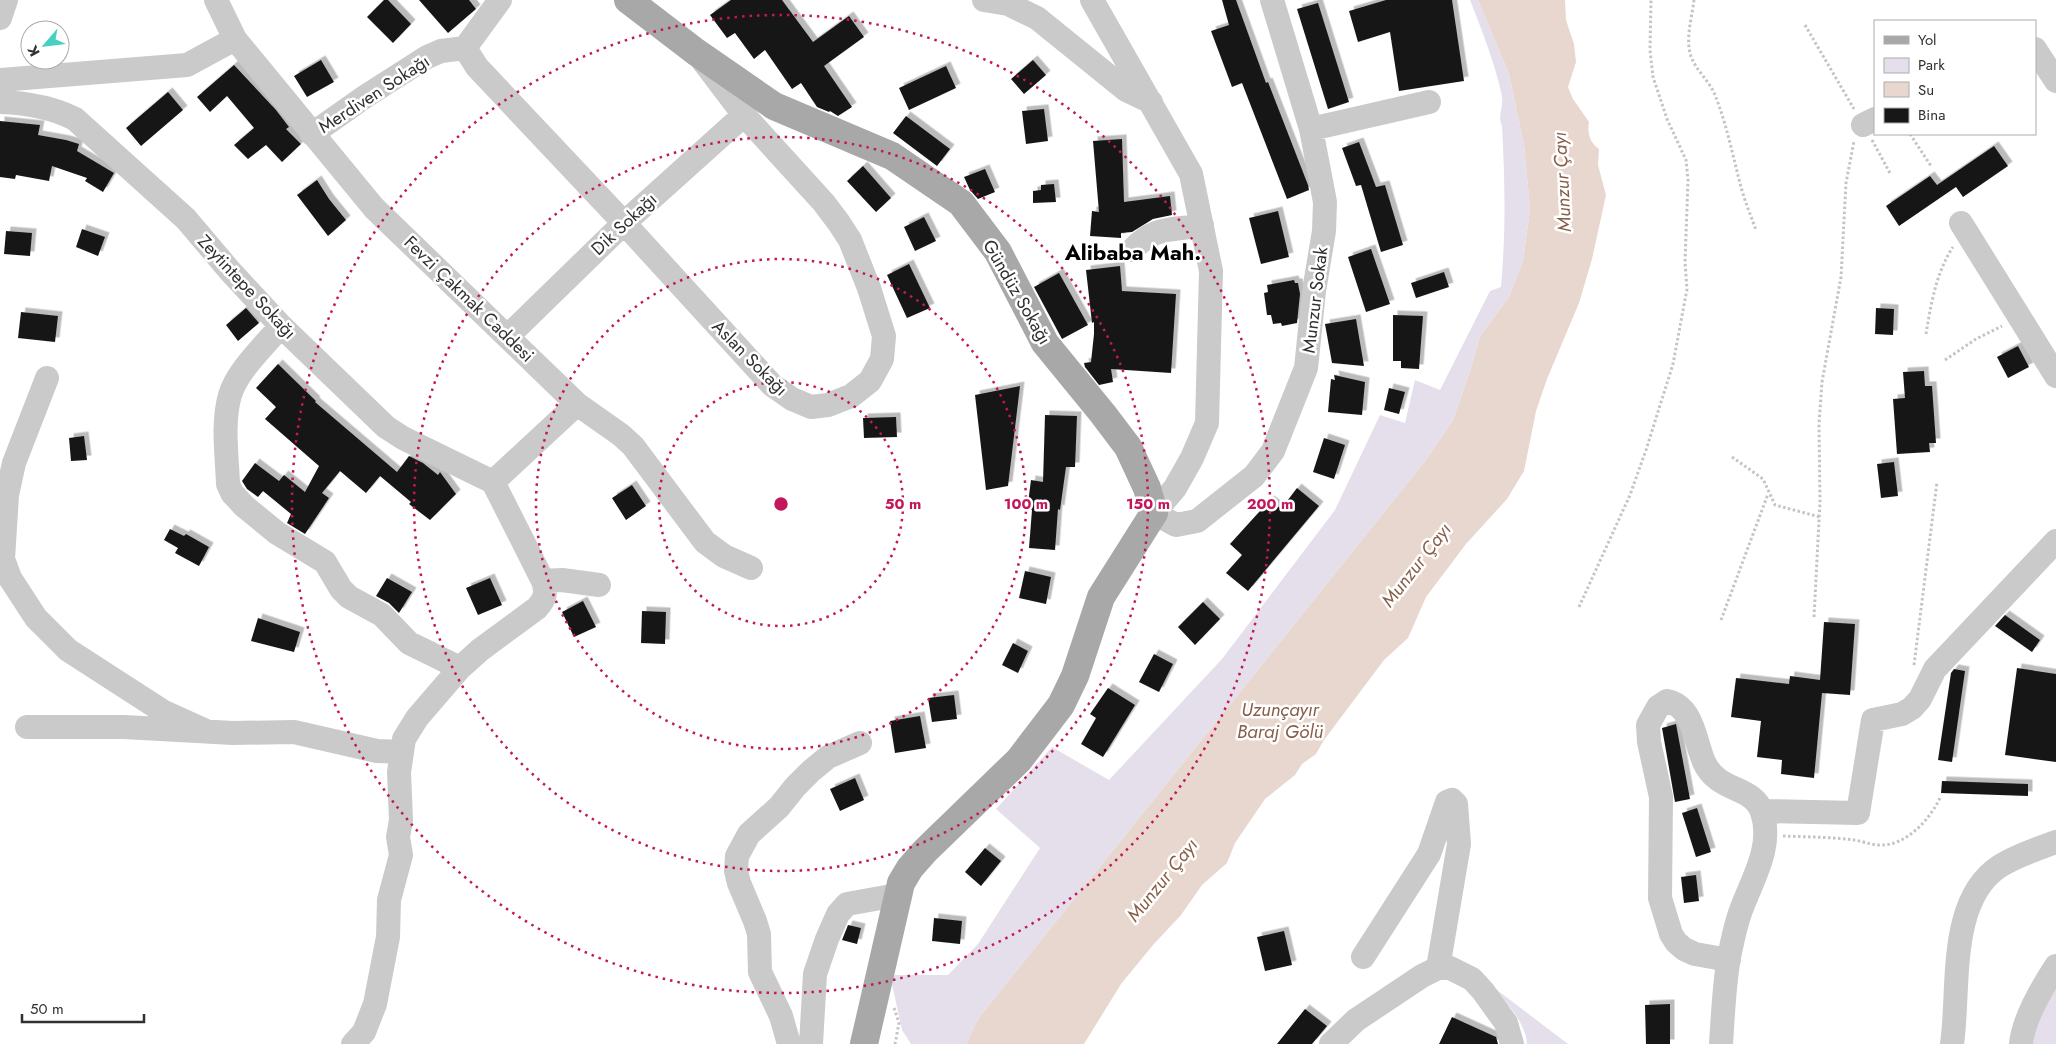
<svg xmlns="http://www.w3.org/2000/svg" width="2056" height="1044" viewBox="0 0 2056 1044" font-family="Jost,sans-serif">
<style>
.green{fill:#e4dfeb}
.water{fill:#e8d7ce}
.building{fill:#171717;filter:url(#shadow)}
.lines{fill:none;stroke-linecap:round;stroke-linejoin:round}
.path{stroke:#c4c4c4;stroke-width:3;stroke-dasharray:2.5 2.5;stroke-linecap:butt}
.minor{stroke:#cacaca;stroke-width:24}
.major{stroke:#a8a8a8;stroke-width:28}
.ring{fill:none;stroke:#c2185b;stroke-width:2.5;stroke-dasharray:2.5 5}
.labels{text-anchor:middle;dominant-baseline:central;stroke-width:5;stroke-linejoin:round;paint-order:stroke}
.street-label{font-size:18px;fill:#303030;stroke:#fff}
.water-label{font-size:19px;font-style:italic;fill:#885e47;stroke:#fff}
.district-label{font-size:22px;font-weight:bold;fill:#000;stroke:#fff}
.centre{fill:#c2185b;stroke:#fff;stroke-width:2.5}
.ring-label{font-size:15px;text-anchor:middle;font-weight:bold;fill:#c2185b;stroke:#fff;stroke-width:5;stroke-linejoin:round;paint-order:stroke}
</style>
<defs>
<filter id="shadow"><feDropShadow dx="4.5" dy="-4.5" stdDeviation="0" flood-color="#0004"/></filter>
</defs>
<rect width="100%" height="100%" fill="#fff"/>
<path class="green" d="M1470,0h8l31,74 15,71 6,64 -7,52 -14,36 -29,39 -9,32 -18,52 -27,40 -448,559 -12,25h-55l-9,-14 -12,-55h58l30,-31 62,-96 -44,-39 56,-62 57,33 113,-121 113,-149 45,-95 25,8 10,-43 25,10 50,-99 11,-4c5,-56 4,-105 1,-161 -5,-10 2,-20 0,-30 -7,-33 -20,-65 -32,-96z
M2056,985v59h-23c1,-21 14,-41 23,-59z
M1493,987l75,57h-41c-1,-21 -21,-42 -34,-57z"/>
<path class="water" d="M1478,0h87l1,20 8,24 2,18 -8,25 5,12 16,23c-2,11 1,21 10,27l-1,16 8,30 -14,64 -13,44 -32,76 -11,32 -12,60 -17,28 -41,45 -40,53 -18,41 -24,22 -60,80 -8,14 -14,10 -7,11 -30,24 -30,44 -8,20 -25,22 -21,30 -28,30 -32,39 -37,60h-118l12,-25 448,-559 27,-40 18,-52 9,-32 29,-39 14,-36 7,-52 -6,-64 -15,-71z"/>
<path class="building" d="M384,0h4l23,24 -18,19 -26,-26z
M419,0h50l7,9 -28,24z
M731,0h51l31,42 36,-26 15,21 -40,29 28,41 -14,9 -8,-5 -1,1 -12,-5 -16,-24 -9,6 -27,-39 -11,9 -19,-26 -8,5 -17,-23z
M1222,0h14l30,83 2,-1 40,103 1,5 -22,9 -45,-116 -10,4 -21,-56 18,-6z
M1386,0h66l12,81 -65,10 -9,-59 -32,10 -9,-31z
M1318,3l31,99 -21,7 -31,-100z
M321,60l13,22 -27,15 -13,-21z
M1033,60l13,15 -22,19 -13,-15z
M234,65l42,45 13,17 -3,2 15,15 -19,18 -16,-17 -18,14 -14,-14 20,-17 -27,-32 -17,16 -13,-15z
M946,66l10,22 -47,22 -10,-22z
M168,92l15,18 -42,36 -15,-18z
M1044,109l4,32 -22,3 -4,-33z
M906,116l44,33 -13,17 -44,-33z
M0,121l40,4 -2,10 28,5 13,4 -2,7 37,22 -11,19 -18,-11 2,-3 -35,-12 -3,15 -33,-6 -1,4 -15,-2z
M1122,139l2,63 46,-6 2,19 -19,4 -21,13 -11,1v5l-31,-2 2,-25 7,1 -6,-71z
M1359,142l17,45 9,-2 18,60 -22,7 -20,-67 -5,1 -14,-38z
M1994,146l14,20 -45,31 -7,-10 -57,39 -13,-20 44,-30 7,9z
M863,166l28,32 -15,14 -29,-31z
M985,169l10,23 -17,7 -8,-9 -6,-13z
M317,180l12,19 17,21 -18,16 -31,-41z
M1054,184l2,18 -23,1v-12l8,-1v-5z
M1278,211l11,46 -28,7 -12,-46z
M924,217l12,24 -21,10 -11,-24z
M82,229l23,8 -7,19 -22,-9z
M6,231l26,2 -2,23 -26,-2z
M1371,249l19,55 -24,8 -18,-55z
M909,264l21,44 -23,10 -20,-43z
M1120,266l2,25 54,3 -5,79 -60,-4 2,13 -14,3 -14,-18 -1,-4 7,-1 3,-28v-12l-2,1 -6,-53z
M1444,272l5,15 -33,11 -5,-15z
M1059,273l29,52 -26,14 -28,-52z
M1294,280l1,3h3l2,11 -3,29 -15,3 -1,-3 -8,1 -2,-9h-4l-3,-22 4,-1 -1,-7z
M246,308l13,15 -21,18 -12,-16z
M1876,308l18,1 -1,26 -18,-1z
M21,312l37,4 -3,26 -37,-4z
M1393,315l30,1 -4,53 -18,-1v-7h-8z
M1356,319l8,47 -32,-3 -7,-39z
M2018,346l11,21 -21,11 -11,-21z
M278,364l38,37 -1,1 82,70 12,-16 14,7 15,12 2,-3 16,22 -26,26 -21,-16 2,-2 -31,-26 -14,17 -26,-22 -18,22 7,5 -24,36 -18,-11 4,-9 -28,-23 -5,6 -11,-8 -5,-8 13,-18 24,18 5,-6 21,17 14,-26 -54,-47 11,-12 -20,-19z
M1924,371l1,15h7l4,57h-7l1,9 -33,2 -4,-55 12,-1 -2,-26z
M1334,375l31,7 -3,33 -34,-3 3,-33 4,1z
M1020,386l-12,100 -22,4 -11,-95z
M1389,388l16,4 -6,22 -15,-4z
M1045,415l32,1 -2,51h-9l-6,43 -2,-1 -3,41 -26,-2 3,-38 -2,-1 1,-5 -3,-1 3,-23 12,2z
M896,417l1,20 -33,1 -1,-20z
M84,436l3,24 -16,1 -2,-23z
M1324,438l21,7 -11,34 -21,-7z
M1894,462l4,34 -17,2 -4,-34z
M632,485l14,21 -20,14 -14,-22z
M1297,488l22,18 -71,85 -22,-18 16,-18 -12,-11 40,-44 11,9z
M170,529l14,7 2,-2 23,13 -10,19 -24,-13 3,-5 -14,-8z
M1025,571l26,6 -5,27 -27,-6z
M387,578l25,14 -13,21 -10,-10 -13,-7z
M490,578l12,27 -24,10 -12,-27z
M583,601l13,26 -22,10 -12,-25z
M1203,602l17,17 -25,26 -17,-18z
M642,611l24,1 -1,32 -24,-1z
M2005,615l35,25 -8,12 -37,-26z
M258,618l42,14 -6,20 -43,-11z
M1824,622l31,2 -5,71 -28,-2 -8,85 -33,-4 1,-14 -25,-3 4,-36 -30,-4 5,-39 53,6 1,-8 30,4z
M1013,643l15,8 -10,22 -16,-8z
M1154,654l19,10 -14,28 -20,-10z
M2017,668l39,6v88l-51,-7z
M1954,669l11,2 -13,91 -14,-2 13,-87z
M1108,688l27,17 -32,52 -22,-13 15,-26 -6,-4z
M954,695l3,24 -25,3 -4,-24z
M920,716l6,32 -31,5 -5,-32z
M1676,724l14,75 -15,3 -13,-74z
M855,778l9,22 -24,11 -10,-22z
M1942,781l86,3v12l-87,-3z
M1697,808l14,44 -15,5 -14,-44z
M985,848l16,13 -20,25 -16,-14z
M1696,875l3,26 -15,2 -3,-26z
M934,918l28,3 -2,23 -28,-3z
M848,925l13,3 -4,16 -15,-4z
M1284,931l8,34 -27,6 -8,-34z
M1670,1004v40h-24l-1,-39z
M1305,1009l22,17 -15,18h-35z
M1452,1017l44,20 2,7h-59z"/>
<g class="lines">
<path class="path" d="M1694,0c-2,17 -8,36 -4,53 4,16 19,27 25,42 12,30 18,62 26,92 4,15 10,29 15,43
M1805,25l49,84
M1910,134l21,32
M1872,140l19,35
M1926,334c5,-30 10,-61 27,-87
M1945,360l31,-21 26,-13
M1732,457l31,22 12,26 45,12
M1579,607l51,-112 16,-45 27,-86 14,-75 -2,-27 3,-82 -2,-20 -19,-41 -14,-42 -3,-27 1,-50
M1814,617l6,-115 -1,-78 3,-42 19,-105 5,-94 8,-42
M1721,620l47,-126
M1914,665l23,-183
M1783,836c24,1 48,1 71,4 8,1 17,5 26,5 27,1 51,-27 61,-49
M894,1008l5,15 -4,21"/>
<path class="minor" d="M216,0l19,39 139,169 203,196 44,31 12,11 72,96 19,14 27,12
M984,0l24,4 29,14 89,72 25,12
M1092,0l99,174 20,97 -4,152 -15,35 -17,30 -21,25 22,12 21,-4 57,-45 19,-25 33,-83 8,-77 10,-60 1,-29 -14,-73 -39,-129
M0,18l6,-18
M465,48l12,19 147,156 148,162 20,14 19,8 17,-2 23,-9 19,-15 12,-22 2,-23 -15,-48 -19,-48 -11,-17 -15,-20 -80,-88 -41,-54
M465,48l35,-48
M2035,49l21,32
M0,80l187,-15 48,-26
M0,102c26,1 52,5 75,17l111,100 44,52 51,55 105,101 17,11 90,44
M1863,125l12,-6
M1311,129l118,-27
M312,134l54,-38 61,-39 14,-6 24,-3
M1961,223l95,153
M1132,250c24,-25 40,-19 70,-25
M281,326c-16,19 -44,45 -51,69 -8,28 -3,60 -2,89l4,9 12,13 33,27 48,29 16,27 8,8 33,18 27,28 51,25
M508,336l116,-113 120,-108
M47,378l-33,85 -7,32 -4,64 7,19 26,40 32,32 96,62 42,19
M493,482l84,-78
M543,581l19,-1 37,5
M27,727h97l109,6 61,-1 83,19 25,1
M1762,811l96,2 15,-93 29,-6 10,-6 8,-9 15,-30 121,-128
M1363,957l66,-103 18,-52 5,-2 4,4 3,40 -21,124
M353,1044l11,-12 11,-28 13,-67 1,-37 12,-45 -3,-18 3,-17 -2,-48 5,-33 13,-21 43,-50 20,-18 57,-42c8,-9 10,-15 6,-27l-50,-99
M789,1044l-8,-28 -21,-44 -1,-38 -4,-13 -16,-38 -3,-12 1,-15 12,-22 30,-27 16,-20 16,-16 17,-14 32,-14
M811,1044l4,-70 12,-35 11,-25 9,-10 50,-9
M1331,1044l25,-24 66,-44 16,-8h12l22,11 11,12 23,32 6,21
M1721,1044c2,-29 3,-59 8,-87 3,-14 6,-30 11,-44 11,-32 34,-66 22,-101 -9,-27 -44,-19 -58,-50 -9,-21 -11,-56 -37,-61l-9,6 -10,18 1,17 12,55 -1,101 11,36 5,8 8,7 11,5 34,6
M1952,1044c8,-54 -5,-144 48,-178 18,-11 37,-17 56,-24
M2021,1044c2,-24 22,-58 35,-78"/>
<path class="major" d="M628,0l68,52 78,54 118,50 69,47 37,49 47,91 58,71 25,33 19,41 7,25 -53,84 -26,79 -14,29 -42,55 -94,91 -15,17 -9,15 -37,161"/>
</g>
<g class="ring">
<circle cx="781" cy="504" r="122"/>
<circle cx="781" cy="504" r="245"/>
<circle cx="781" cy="504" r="367"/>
<circle cx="781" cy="504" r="489"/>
</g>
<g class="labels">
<g class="street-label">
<text transform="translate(374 94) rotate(-33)">Merdiven Sokağı</text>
<text transform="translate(624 224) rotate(-43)">Dik Sokağı</text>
<text transform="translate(247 287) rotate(47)">Zeytintepe Sokağı</text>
<text transform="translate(1017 292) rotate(60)">Gündüz Sokağı</text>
<text transform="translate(469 299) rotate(44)">Fevzi Çakmak Caddesi</text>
<text transform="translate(1315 300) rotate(-83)">Munzur Sokak</text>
<text transform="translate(750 358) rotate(45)">Aslan Sokağı</text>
</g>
<g class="water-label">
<text transform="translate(1562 182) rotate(-93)">Munzur Çayı</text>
<text transform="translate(1416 565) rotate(-52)">Munzur Çayı</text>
<text x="1280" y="709">Uzunçayır<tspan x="1280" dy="22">Baraj Gölü</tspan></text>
<text transform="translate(1162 880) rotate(-51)">Munzur Çayı</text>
</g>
<g class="district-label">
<text x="1133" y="252">Alibaba Mah.</text>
</g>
</g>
<circle cx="781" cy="504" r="8" class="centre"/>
<g class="ring-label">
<text x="903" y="509">50 m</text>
<text x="1026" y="509">100 m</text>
<text x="1148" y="509">150 m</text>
<text x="1270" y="509">200 m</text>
</g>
<rect x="1874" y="20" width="162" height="115" fill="#ffffff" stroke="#acacac"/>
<rect x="1884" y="36" width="25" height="8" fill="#a8a8a8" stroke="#acacac"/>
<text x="1918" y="45" font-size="15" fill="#303030">Yol</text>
<rect x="1884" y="58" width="25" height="15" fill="#e4dfeb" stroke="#acacac"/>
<text x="1918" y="70" font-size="15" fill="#303030">Park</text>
<rect x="1884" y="82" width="25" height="15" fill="#e8d7ce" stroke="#acacac"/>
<text x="1918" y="95" font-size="15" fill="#303030">Su</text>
<rect x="1884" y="108" width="25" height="15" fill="#171717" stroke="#acacac"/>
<text x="1918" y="120" font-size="15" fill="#303030">Bina</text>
<g transform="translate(45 45) rotate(242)"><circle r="24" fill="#ffffff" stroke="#acacac"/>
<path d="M0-4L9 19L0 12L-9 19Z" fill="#48d0c2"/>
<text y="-8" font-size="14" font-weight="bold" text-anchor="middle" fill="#303030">K</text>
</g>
<path d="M22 1014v8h122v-8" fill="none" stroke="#303030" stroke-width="2.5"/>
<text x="30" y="1014" font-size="15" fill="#303030" stroke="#ffffff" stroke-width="4" paint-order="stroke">50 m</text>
</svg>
